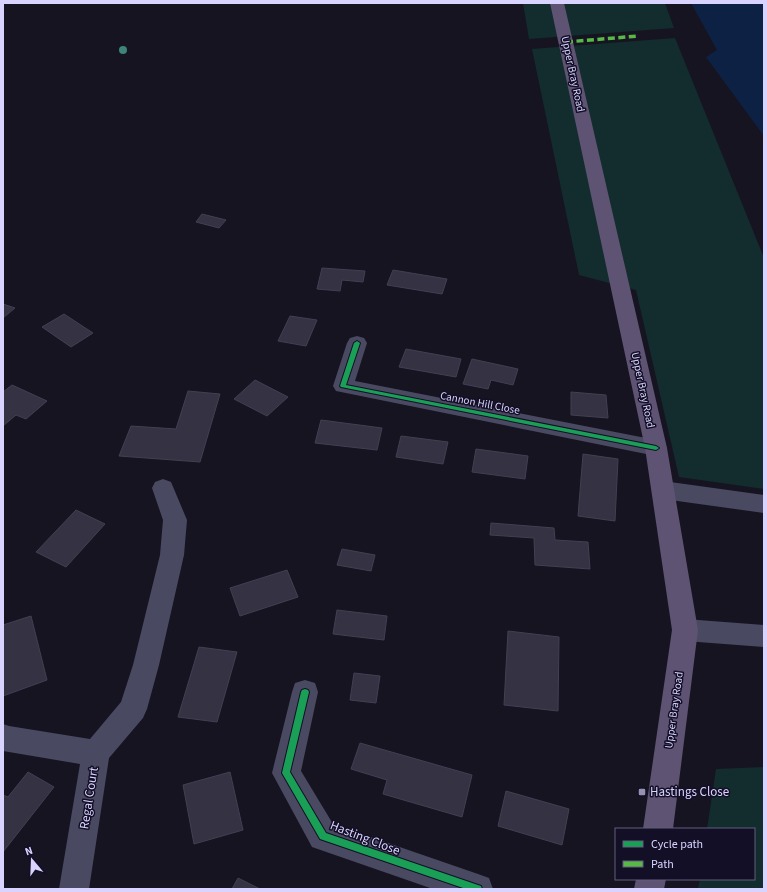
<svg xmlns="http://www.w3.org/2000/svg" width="767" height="892" viewBox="0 0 767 892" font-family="'Source Sans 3',sans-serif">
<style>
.green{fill:#132c2d}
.water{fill:#0d2144}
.building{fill:#343243;stroke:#433f54}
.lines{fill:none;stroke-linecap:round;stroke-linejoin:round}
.minor{fill:#4a4962;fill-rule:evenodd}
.major{fill:#5e5373;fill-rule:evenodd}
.quiet{stroke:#58b947;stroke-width:3.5;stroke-dasharray:7 3.5;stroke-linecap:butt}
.cycleway-casing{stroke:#130f26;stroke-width:2}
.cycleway{fill:#1a9f57;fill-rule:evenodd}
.tree{fill:#3e8478}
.poi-dot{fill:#9591b1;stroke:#130f26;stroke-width:1.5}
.labels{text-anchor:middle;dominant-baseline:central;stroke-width:3;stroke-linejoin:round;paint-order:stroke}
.street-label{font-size:11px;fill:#d9d4ff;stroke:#130f26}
.near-poi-label{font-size:13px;fill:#d9d4ff;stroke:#130f26;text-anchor:start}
.near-street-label{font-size:13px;fill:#d9d4ff;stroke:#130f26}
</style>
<rect width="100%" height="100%" fill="#161421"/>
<path class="green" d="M523,3h142l9,25 -145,11z
M675,38l89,220v231l-85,-12 -43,-187 -57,-15 -47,-226z
M764,767v122h-66l2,-10h54v-50h-47l9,-60z"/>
<path class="water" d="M691,3h73v133l-58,-79 11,-7z"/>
<path class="building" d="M202,214l24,6 -7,8 -23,-6z
M322,268l43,3 -2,11 -21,-2 -2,11 -23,-2z
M393,270l54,9 -5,15 -55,-9z
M3,304l12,4 -12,10z
M64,314l29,19 -22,14 -29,-20z
M290,316l27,4 -11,26 -28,-5z
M406,349l55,10 -5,18 -57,-10z
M472,359l46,10 -5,16 -22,-5 -3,9 -25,-5z
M255,380l33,17 -21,19 -33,-17z
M12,385l35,16 -21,18 -10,-4 -13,11v-34z
M188,391l32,3 -20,68 -81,-6 12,-30 45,3z
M571,392l35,3 2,23 -37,-3z
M321,420l61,8 -5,22 -62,-7z
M401,436l47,6 -5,22 -47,-7z
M476,449l52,7 -3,23 -53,-7z
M583,454l35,5 -3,62 -37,-5z
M76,510l29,14 -39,43 -30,-15z
M491,523l63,5 1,12 33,2 2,27 -55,-4 -1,-27 -44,-3z
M342,549l33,6 -4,16 -34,-6z
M287,570l11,27 -58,19 -10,-28z
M337,610l50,6 -3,24 -51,-6z
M31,616l16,64 -44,16v-71z
M508,631l51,6 -1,74 -54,-6z
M199,647l38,5 -20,70 -39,-5z
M354,673l26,3 -4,27 -26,-3z
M360,743l112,32 -10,42 -79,-23 4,-14 -36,-11z
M28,772l26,15 -51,65v-57l5,2z
M230,772l13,58 -49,14 -11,-59z
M506,791l63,18 -7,36 -64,-19z
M238,878l22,11h-28z"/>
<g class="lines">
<path class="minor" d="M357,336l7,2 3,5 -12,38 301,59 8,2 3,6 -3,6 -8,2 -320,-65 -3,-5 14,-43 3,-5z
M163,479l8,3 16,38 -3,35 -25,110 -12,44 -4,9 -34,40 -20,131h-30l21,-125 -77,-13v-27l6,2 81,13 31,-37 12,-37 27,-110 3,-35 -11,-32 3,-6z
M663,481l101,14v18l-101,-14 -8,-3 -3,-6 3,-6z
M685,619l79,6v22l-79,-6 -9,-3 -4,-8 4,-8z
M305,680l10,3 3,9 -17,79 32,53 145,50 11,4 4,11h-60l-121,-42 -40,-74 20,-81 3,-9z"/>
<path class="major" d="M550,3h14l103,445 31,182 -25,199h-30l29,-199 -27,-182z
M636,879h30l-2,10h-30z"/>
<path class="quiet" d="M566,42l72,-6"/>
<g class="cycleway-casing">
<path id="cycleway" d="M357,341l3,2 -14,42 310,61 3,2 -3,2 -315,-63 -1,-1 14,-43z
M305,689l3,1 1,2 -19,80 36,61 152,52 3,1 1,3h-16l-146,-50 -38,-66 19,-81 1,-2z"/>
</g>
<use href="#cycleway" class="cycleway"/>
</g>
<circle class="tree" cx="123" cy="50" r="4"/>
<rect class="poi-dot" x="638" y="788" width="8" height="8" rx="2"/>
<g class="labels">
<g class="street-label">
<text transform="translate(573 74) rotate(78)">Upper Bray Road</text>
<text transform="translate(643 390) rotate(78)">Upper Bray Road</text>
<text transform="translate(480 403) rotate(11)">Cannon Hill Close</text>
<text transform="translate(674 710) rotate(-82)">Upper Bray Road</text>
</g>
<g class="near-poi-label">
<text x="650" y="792">Hastings Close</text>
</g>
<g class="near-street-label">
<text transform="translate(89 798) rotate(-81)">Regal Court</text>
<text transform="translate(365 838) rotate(21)">Hasting Close</text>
</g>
</g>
<rect width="767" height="892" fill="none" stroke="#d9d4ff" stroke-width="8"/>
<rect x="615" y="828" width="140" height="52" fill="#130f26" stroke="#625e7d"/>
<rect x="623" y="841" width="20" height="6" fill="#1a9f57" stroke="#625e7d"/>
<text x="651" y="848" font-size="12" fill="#d9d4ff">Cycle path</text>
<rect x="623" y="861" width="20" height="6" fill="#58b947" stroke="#625e7d"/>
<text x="651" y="868" font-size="12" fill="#d9d4ff">Path</text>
<g transform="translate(32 860) rotate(341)" stroke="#130f26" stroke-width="3" paint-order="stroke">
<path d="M0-3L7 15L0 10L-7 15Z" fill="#d9d4ff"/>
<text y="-6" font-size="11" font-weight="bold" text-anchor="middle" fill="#d9d4ff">N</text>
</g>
</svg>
